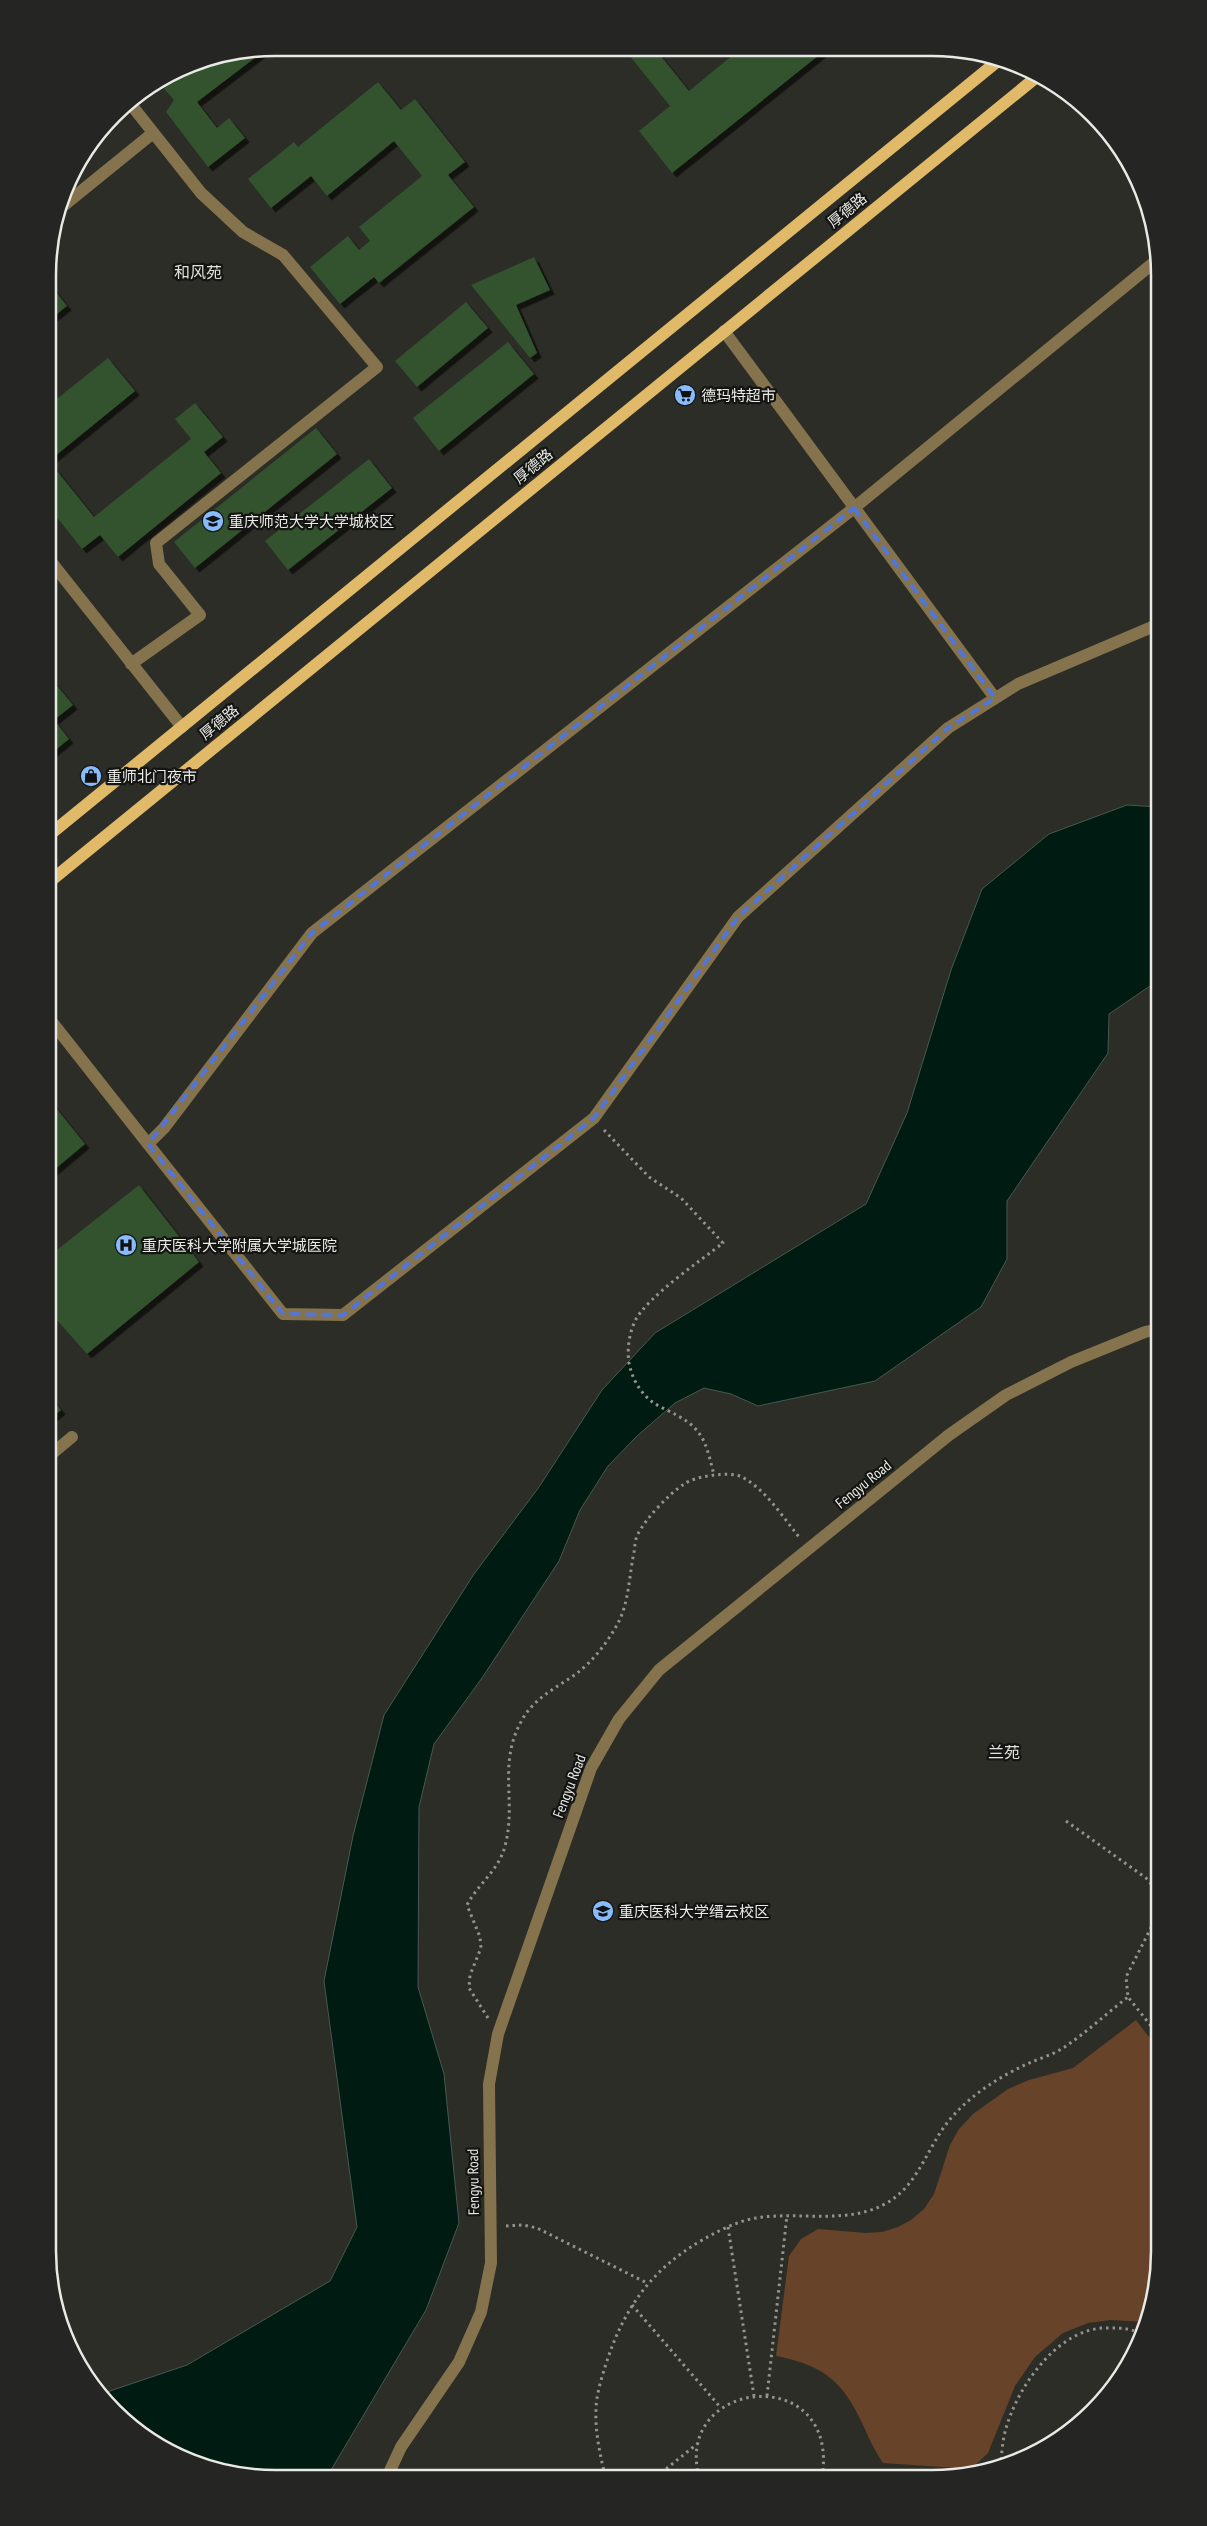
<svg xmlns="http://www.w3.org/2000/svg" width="1207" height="2526" viewBox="0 0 1207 2526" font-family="'PT Sans Narrow','Noto Sans SC',sans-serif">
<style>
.green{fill:#664329}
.water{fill:#001b12;stroke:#465951}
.building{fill:#32522e;filter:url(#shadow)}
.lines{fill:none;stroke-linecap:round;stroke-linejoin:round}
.path{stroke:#93948e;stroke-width:3;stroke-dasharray:2.5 4;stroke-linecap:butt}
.minor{stroke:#85734d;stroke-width:12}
.major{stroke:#e0ba68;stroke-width:12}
.marked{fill:none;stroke:#5075db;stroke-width:4;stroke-dasharray:10 6;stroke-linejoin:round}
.labels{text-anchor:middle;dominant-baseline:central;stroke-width:4.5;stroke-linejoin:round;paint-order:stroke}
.street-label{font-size:15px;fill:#e9eae5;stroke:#141512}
.poi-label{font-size:15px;fill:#e9eae5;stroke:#141512;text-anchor:start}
.neighbourhood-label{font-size:16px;fill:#dfe0d7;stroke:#141512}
.rim{fill:none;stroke:#e9eae5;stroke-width:2.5}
</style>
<defs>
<filter id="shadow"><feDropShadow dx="4.5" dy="4.5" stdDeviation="0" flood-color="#0009"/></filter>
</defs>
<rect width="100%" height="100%" fill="#2c2d26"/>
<path class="green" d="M1136,2020l23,30v5l-8,7 8,10v194l-13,56 -35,-2 -23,3 -25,10 -28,24 -20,29 -27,67 -17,16 -88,-6c-10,-15 -13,-23 -20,-38 -20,-44 -40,-60 -87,-69l13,-100 12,-17 17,-10 48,4 16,-1 16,-5 13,-7 13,-11 10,-15 16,-49 9,-16 14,-15 35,-25 21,-9 44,-12z"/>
<path class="water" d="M1127,805l32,2v178l-9,1 -41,28 -1,39 -101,148v58l-26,48 -106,74 -117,25 -27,-12 -27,-6 -29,15 -38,33 -29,30 -28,44 -21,51 -77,117 -48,66 -15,63 -1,180 26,87 15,149 -33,87 -98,165 -97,-1 -56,-19 -50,-33 -17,-19 -1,-11 80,-27 143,-84 27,-54 -33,-246 29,-145 31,-121 90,-141 65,-87 63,-97 53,-57 211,-129 41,-91 44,-143 31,-81 67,-55z"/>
<path class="building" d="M265,50l-68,52 20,26 12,-10 16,20 -37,29 -42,-55 8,-12 -15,-17 29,-18z
M625,50h31l33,41 50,-41 85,1 -152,122 -33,-42 31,-25z
M378,82l23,28 14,-11 50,63 -17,13 26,32 -95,76 -5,-6 -34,27 -30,-37 38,-31 11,14 11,-9 -11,-14 63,-51 -28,-35 -67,55 -16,-20 -40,32 -23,-29 46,-37 4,5z
M534,257l16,33 -34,15 21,48 -7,5 -59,-73z
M48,282l19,24 -19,15z
M466,302l22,26 -71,59 -22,-26z
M508,342l26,32 -95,77 -26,-33z
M108,358l27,33 -86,70 45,56 97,-78 -16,-20 20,-16 28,34 -19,15 17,21 -103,84 -18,-22 -18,14 -34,-43v-100z
M316,428l21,26 -142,114 -21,-26z
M369,459l23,29 -104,82 -23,-29z
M48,675l25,30 -19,15 15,19 -21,17z
M48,1098l37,46 -37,31z
M139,1185l60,77 -112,92 -39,-44v-53z
M48,1394l13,16 -13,11z"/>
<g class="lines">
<path class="path" d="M604,1130l45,47 32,21 42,45c-23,18 -76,54 -88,78 -6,13 -8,28 -6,42 3,15 10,28 22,38 8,6 19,10 27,15 27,14 29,32 36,59
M1066,1821l80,57 11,13 2,19
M488,2018l-19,-30 1,-13 11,-27 -1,-11 -13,-32c11,-21 32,-35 38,-59 12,-45 -8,-82 17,-126 12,-22 34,-32 54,-46 16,-12 31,-31 41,-49 12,-21 12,-49 17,-73 1,-6 1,-13 4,-18 8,-16 31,-40 46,-50 11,-8 46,-13 58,-7 24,13 40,39 57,60
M1159,2036l-31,-39 -2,-20 33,-65
M506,2226l17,-1 14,3 110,55
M728,2227l26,169
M632,2305l89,103
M767,2396l20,-181
M1000,2466c2,-11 2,-23 5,-34 11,-44 54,-107 105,-104 12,0 23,0 33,8
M605,2476c-5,-22 -10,-44 -9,-66 0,-14 5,-30 9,-43 18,-58 46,-98 99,-128 16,-9 34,-18 52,-21 41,-7 90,7 129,-14 35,-19 42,-59 67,-87 21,-24 49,-41 77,-54 12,-5 26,-9 37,-17 21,-14 41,-33 62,-49
M656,2477l41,-33
M699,2477c-26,-99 142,-116 123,1"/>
<path class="minor" d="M129,102l72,91 42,39 40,23 94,112 -221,176 3,21 41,51 -69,49
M63,206l90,-73
M1157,260l-303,248 -542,425 -148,195 -16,16 135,170 60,1 251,-197 144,-201 210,-189 70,-44 141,-60
M724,331l271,367
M48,558l134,169
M48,1017l100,127
M48,1457l24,-20
M388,2475l13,-28 58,-85 22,-50 10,-49 -2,-179 9,-50 93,-266 28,-49 40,-49 290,-235 57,-40 65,-33 74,-30 14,-3"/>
<path class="major" d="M48,836l951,-776
M48,883l991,-808"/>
</g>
<path class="marked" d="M854,508l141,190 -47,30 -210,189 -144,201 -251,197 -60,-1 -135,-170 164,-211z"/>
<defs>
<g id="supermarket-disc" transform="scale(1.125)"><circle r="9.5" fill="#87bbfb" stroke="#141512"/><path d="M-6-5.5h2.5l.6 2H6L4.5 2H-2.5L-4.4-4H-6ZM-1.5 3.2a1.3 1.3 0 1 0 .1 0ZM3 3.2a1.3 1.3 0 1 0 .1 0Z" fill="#111"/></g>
<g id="university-disc" transform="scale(1.125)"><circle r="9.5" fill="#87bbfb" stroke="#141512"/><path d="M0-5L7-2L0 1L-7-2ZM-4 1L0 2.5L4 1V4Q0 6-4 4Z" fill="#111"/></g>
<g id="shop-disc" transform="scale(1.125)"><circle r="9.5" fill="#87bbfb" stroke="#141512"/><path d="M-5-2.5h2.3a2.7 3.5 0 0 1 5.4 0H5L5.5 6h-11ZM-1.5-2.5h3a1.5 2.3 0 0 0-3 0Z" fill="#111"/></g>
<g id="hospital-disc" transform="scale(1.125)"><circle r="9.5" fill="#87bbfb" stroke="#141512"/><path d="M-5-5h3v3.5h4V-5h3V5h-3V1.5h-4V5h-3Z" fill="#111"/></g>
</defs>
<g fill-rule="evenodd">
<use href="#supermarket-disc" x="685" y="395"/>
<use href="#university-disc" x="213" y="521"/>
<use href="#shop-disc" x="91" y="776"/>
<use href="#hospital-disc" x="126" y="1245"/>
<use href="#university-disc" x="603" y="1911"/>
</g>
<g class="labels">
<g class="street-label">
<text transform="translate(847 210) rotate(-39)">厚德路</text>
<text transform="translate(533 466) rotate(-39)">厚德路</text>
<text transform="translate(219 722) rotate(-39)">厚德路</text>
<text transform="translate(863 1484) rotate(-39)">Fengyu Road</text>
<text transform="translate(569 1786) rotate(-69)">Fengyu Road</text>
<text transform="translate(473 2182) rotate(-91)">Fengyu Road</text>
</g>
<g class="poi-label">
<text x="701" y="395">德玛特超市</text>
<text x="229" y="521">重庆师范大学大学城校区</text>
<text x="107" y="776">重师北门夜市</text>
<text x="142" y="1245">重庆医科大学附属大学城医院</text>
<text x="619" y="1911">重庆医科大学缙云校区</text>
</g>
<g class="neighbourhood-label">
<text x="198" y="272">和风苑</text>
<text x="1004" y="1752">兰苑</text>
</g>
</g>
<path d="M0 0H1207V2526H0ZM275 56H932A219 219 0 0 1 1151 275V2251A219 219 0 0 1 932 2470H275A219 219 0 0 1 56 2251V275A219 219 0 0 1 275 56Z" fill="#252623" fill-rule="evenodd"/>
<path class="rim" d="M275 56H932A219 219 0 0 1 1151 275V2251A219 219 0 0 1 932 2470H275A219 219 0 0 1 56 2251V275A219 219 0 0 1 275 56Z"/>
</svg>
